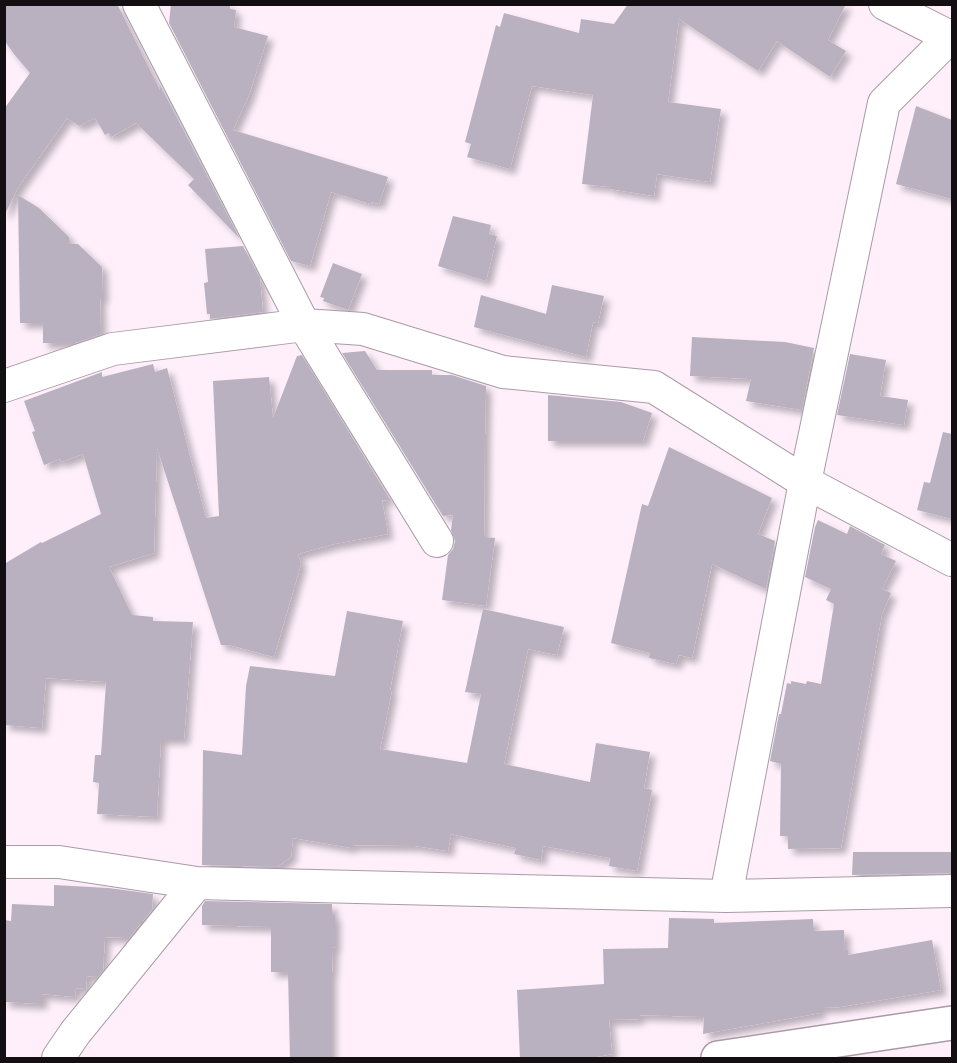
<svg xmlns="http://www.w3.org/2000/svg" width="957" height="1063" viewBox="0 0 957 1063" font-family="'Exo 2',sans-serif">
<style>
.building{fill:#bab1c0;filter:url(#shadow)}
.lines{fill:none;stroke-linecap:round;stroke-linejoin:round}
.street-casing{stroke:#a99ba6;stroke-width:34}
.secondary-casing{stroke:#a99ba6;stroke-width:36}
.street{stroke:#fff;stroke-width:32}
.secondary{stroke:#fff;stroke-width:33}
</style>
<defs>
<filter id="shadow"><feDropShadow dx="5.5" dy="5.5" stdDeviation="3" flood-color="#0004"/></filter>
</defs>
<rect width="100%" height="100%" fill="#feeffb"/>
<path class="building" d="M4,4h113l43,86v-5l80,154 -52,-54 6,-6 -58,-56 -25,14 -2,-4 -4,2 -10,-17 -16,8 -12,-8 -48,68 -15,30v-107l26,-36 -16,-19 -10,-14z
M171,4h59v5l6,1 -2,17 34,9 -19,59 -16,35 155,47 -9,27 -7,-2 -1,2 -40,-12 -21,74 -19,-5 -122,-238z
M628,4h218l-18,36 18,11 -16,26 -53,-36 -19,30 -79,-52 -11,83 53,7 -11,73 -53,-8 -3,22 -44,-7v-2l-28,-3 11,-89 -61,-9 -22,83 -43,-12 4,-13 -6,-2 31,-117 4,2 4,-14 75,20 2,-14 33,5z
M916,106l36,14v79l-56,-15z
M18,195l21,13 30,29v7h9l24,23 1,31h-3l1,36 -26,9h-32v-20h-23z
M453,216l38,9 -2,9 8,2 -11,45 -48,-15z
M243,246l17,32 3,34 -53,7v-5h-3l-3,-31 4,-1 -3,-33z
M333,263l29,11 -14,36 -25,-9 1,-3 -4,-1z
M552,285l52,11 -6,27 -5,-1 -7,35 -112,-30 7,-32 65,19z
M692,337l93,5 29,6 -12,62 -56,-9 5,-22 -61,-3z
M365,351l12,19h55v5h20l34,11 -1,48 -1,103 11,1 -9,68 -44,-6 6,-45 5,-6 2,-8 -4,-11 2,-15 -10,1 -101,-163z
M850,354l36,6 -6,36 28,4 -4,25 -67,-10z
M302,355l89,146 -9,-1 6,34 -54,10 -36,10 3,10 -27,93 -45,-12h-8l-64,-197 -3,105 -45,14 23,48 21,2v4l40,1 -9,117h-23l-4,78 -60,-3 2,-31 -6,-1 2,-27h6l5,-72 -1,-1 -59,-4 -4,50 -38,-3v-161l37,-22 1,1 59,-29 -18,-60 -22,8 -1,-3 -16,6 -12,-33 3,-1 -11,-30 78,-29v5l51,-13 2,8 12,-4 39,150 13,-2 -6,-135 56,-4 4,41 24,-62z
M548,395l73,7 31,11 -9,28h-95z
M943,432l9,2v85l-35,-9 7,-28 6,1z
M669,447l103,51 -14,36 17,7 -9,48 -54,-25 -20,94 -13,-3 -3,9 -27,-6 1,-5 -39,-10 31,-139 6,2z
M818,520l29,14 3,-8 35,19 -4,9 15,7 -14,28 9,4 -9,21 -41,234 -53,1v-13h-8l1,-72 -11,-3 9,-47h2l6,-31 4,1v-3l15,3 1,-3 14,3 13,-80 -8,-4 5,-11 -26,-12 10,-50z
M483,609l81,18 -7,28 -29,-6 -24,115 86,18 6,-39 54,9 -6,36 8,2 -15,81 -28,-5 1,-8 -67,-12 -2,14 -27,-6 2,-6 -65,-14 -3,17 -33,-5 -63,-1v3l-59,-10 -2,19 -14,10 -75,-2 1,-115 39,5 4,-69 4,-20 85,10 12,-65 56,10 -13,69h2l-12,59 87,14 14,-69 -16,-2z
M853,852h99v21l-100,2z
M54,885l55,3 44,6 -1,16 -9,11h-3v3l-11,14 -24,-1 -2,33 -5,7 -11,-1 -1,13 -10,-1 -1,9 -33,-3v10l-38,-2v-82l7,1 1,-17 42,2z
M205,901l127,3v11h3v32l-2,1 -1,24h-1v87h-41l-2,-87h-17v-45l-69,-2v-19z
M669,918l45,1v4l99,-4 1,12 30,-1 1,20h3v5l84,-15 9,50 -101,17 -20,1v5l-117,21 1,-17 -65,-2v4l-30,1 3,34 -26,5h-66l-3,-69 87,-6 -1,-35 65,-1z"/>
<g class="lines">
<g class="street-casing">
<path id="street" d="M139,4l165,321 133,216
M885,4l67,34
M4,386l109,-37 191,-24 59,4 140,43 151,15 151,95 147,78
M4,862h55l138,21 529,13 226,-5
M726,896l79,-414 79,-379 68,-68
M58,1058l17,-25 122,-150"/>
</g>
<g class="secondary-casing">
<path id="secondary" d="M718,1058l234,-35"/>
</g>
<use href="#street" class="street"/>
<use href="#secondary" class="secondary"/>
</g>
<rect width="957" height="1063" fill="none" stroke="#130e12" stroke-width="12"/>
</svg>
